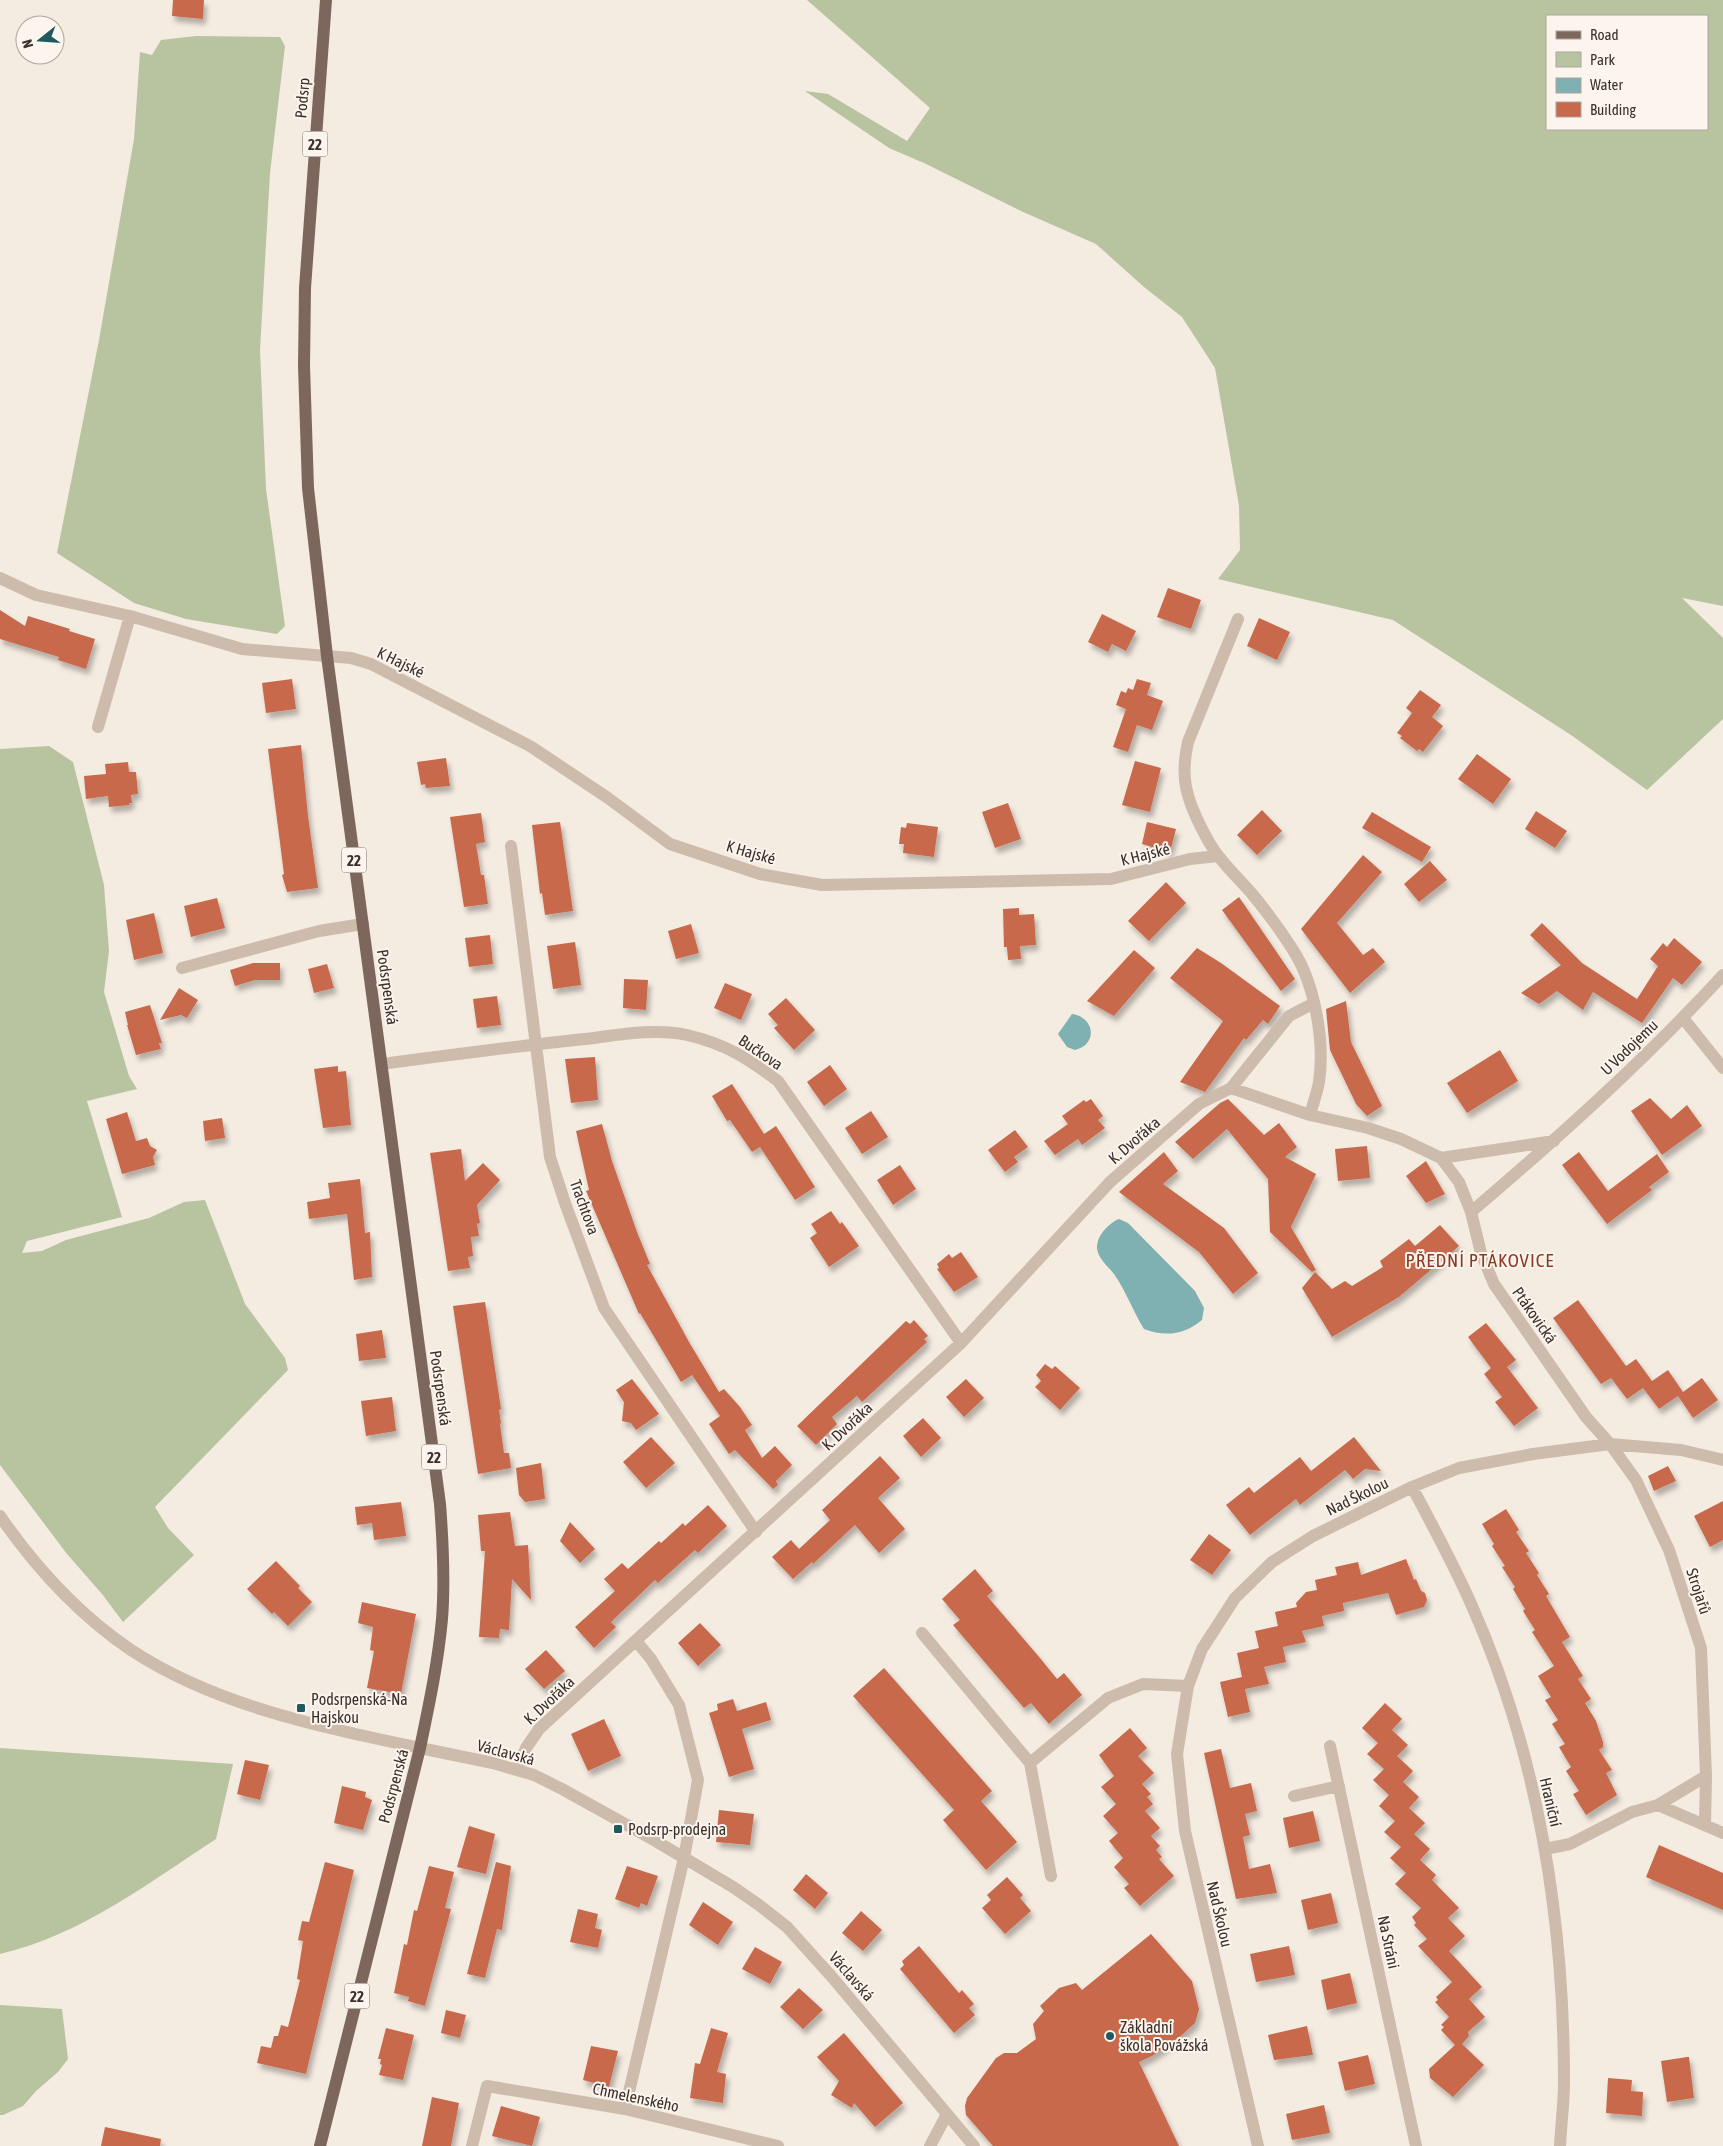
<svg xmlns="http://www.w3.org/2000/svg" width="1723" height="2146" viewBox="0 0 1723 2146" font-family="'Asap Condensed',sans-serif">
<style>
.green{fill:#b8c4a0;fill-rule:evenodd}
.water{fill:#7fb0b2}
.building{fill:#c8694b;filter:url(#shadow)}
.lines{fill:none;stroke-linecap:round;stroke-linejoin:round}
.minor{stroke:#cdbbac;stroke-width:12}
.tertiary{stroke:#cdbbac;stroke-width:12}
.primary{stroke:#7d675c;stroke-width:12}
.poi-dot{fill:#1f5a5e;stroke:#fbf5ee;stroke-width:2}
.labels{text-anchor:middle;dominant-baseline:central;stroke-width:4;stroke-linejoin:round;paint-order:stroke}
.shield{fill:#fbf5ee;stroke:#756b66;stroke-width:1}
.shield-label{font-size:15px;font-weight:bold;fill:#3b302b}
.street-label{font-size:16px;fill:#3b302b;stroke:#fbf5ee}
.poi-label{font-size:16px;fill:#3b302b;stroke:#fbf5ee;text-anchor:start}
.quarter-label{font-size:19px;letter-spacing:1px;fill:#8c3b22;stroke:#fbf5ee}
</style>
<defs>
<filter id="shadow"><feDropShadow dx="3" dy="5.5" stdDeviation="2.5" flood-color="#0004"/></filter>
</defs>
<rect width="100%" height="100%" fill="#f4ebe1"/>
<path class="green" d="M807,0h916v606l-41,-8 41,40v81l-76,71 -76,-55 -178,-115 -175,-41 22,-29 -1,-44 -24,-138 -33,-51 -38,-30 -48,-43 -75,-33 -97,-48 -35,-15 -84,-57 23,3 79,47 23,-33zM1707,16v113h-160v-113z
M196,36l84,1 5,9 -15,127 -10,177 6,139 19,137 -8,8 -91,-15 -52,-16 -77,-50 42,-213 35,-201 6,-87 12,3 9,-15z
M49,746l24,16 31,123 5,66 -5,41 25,84 8,13 -50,12 35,116 -95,24 -5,12 20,-2 24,-11 83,-22 35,-16 21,-2 40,104 40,54 3,12 -133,137 13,21 26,27 -71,67 -21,-28 -35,-40 -67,-89v-716z
M0,1748l233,16 -17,75c-69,45 -135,96 -216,115z
M0,2005l62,4 6,50 -10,13 -22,19 -13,15 -20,9h-3z"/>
<path class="water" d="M1072,1014c23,3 26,31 3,36l-8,-3 -9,-13z
M1119,1219l9,4 67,68 9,17 -2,12c-18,15 -37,17 -58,9 -11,-18 -18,-38 -30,-55 -6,-8 -16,-15 -17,-26 0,-13 12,-25 22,-29z"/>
<path class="building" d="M173,0h31l-1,19 -31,-3z
M1168,588l33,12 -10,29 -34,-12z
M0,610l25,16 3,-10 42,13 -1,2 26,8 -9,30 -28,-9 1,-3 -59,-18z
M1102,614l34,17 -10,20 -14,-7 -4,8 -20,-10z
M1259,618l31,14 -13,28 -30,-14z
M292,679l4,30 -30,4 -4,-30z
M1137,679l14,4 -4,12 16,6 -11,29 -15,-5 -9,27 -15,-5 13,-38 -10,-4 5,-14 5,2 2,-5 5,2z
M1420,690l21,15 -9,12 11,9 -20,26 -4,-3 -2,2 -17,-13 2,-2 -5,-3 15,-20 -6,-5z
M301,745l7,71 10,72 -31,4 -5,-17 2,-1 -16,-125z
M1477,754l34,25 -18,25 -35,-25z
M446,758l4,28 -24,2 -1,-4 -4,1 -4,-23z
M1135,761l26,7 -11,44 -28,-7z
M128,762l1,10h7l2,22 -7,1 1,8h-3l1,2 -21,2 -1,-11 -22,3 -2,-23 22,-2 -1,-10z
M1008,803l13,36 -26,9 -13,-36z
M1262,810l20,21 -25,24 -20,-20z
M1536,811l31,20 -12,17 -30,-19z
M1372,812l59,35 -9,15 -60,-34z
M481,813l4,29 -9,2 5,31h3l4,29 -24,3 -14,-90z
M560,822l13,89 -28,4 -3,-22 -2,1 -8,-69z
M1147,822l29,7 -6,23 -28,-8z
M907,823l31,4 -4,30 -31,-4 1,-9h-5l2,-17 5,1z
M1363,855l19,17 -45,51 26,32 10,-7 12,14 -35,31 -49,-64z
M1430,861l17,19 -28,22 -15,-18z
M1166,882l20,21 -37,38 -21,-20z
M1239,897l56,82 -14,12 -59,-81z
M217,898l8,30 -34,9 -7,-31z
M1019,908v7l15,-1 2,31 -16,1 1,13 -13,1 -1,-13h-3l-1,-38z
M154,913l9,40 -29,7 -8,-40z
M1542,923l40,40 55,36 21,-33 -8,-7 13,-16 4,4 7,-9 28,24 -20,23 -9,-7 -31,45 -49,-31 -10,18 -26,-19 -18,13 -18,-11 40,-28 -31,-30z
M691,924l8,29 -23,6 -8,-28z
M490,935l3,29 -24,3 -4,-29z
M575,942l6,43 -28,4 -6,-43z
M1197,948l24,15 59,43 -12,18 -5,-4 -17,20 -2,-2 -39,54 -25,-10 43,-61 -53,-43z
M1134,950l21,18 -41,48 -27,-15z
M253,963h27v17h-25l-20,6 -5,-16z
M327,964l7,24 -20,5 -6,-24z
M624,979l24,1 -2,30 -23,-2z
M725,983l27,11 -11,26 -27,-12z
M179,988l19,12 -11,18 -6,-3 -21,5z
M497,996l4,29 -24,3 -4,-29z
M786,998l29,32 -21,20 -20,-22 4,-3 -10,-11z
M1346,1001l5,41 31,64 -15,10 -11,-12 -26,-54 -4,-41z
M150,1005l12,38h-3l2,6 -25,6 -9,-30h1l-3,-13z
M1500,1050l18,31 -51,32 -20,-30z
M595,1057l3,43 -27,3 -6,-44z
M830,1065l17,24 -23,17 -17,-24z
M338,1066v6l8,-1 5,54 -28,3 -9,-59z
M732,1084l32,50 12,-8 39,61 -20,13 -35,-53 -8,5 -22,-32 -3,1 -15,-25z
M1650,1098l21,21 16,-14 15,21 -40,29 -31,-44z
M1091,1099l12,17 -5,4 7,8 -23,17 -4,-6 -23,16 -11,-14 24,-17 -6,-8 22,-16 2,2z
M1228,1099l36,36 15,-12 18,24 -12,10 31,17 -25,53 25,43 -4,2 -42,-40 -2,-53 -41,-50 -34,30 -18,-17 45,-39z
M871,1111l17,26 -26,17 -17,-26z
M127,1112l9,29 11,-3 3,8 7,4 -4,7 2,8 -33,9 -16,-55z
M222,1118l3,20 -20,3 -2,-20z
M602,1124l10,37 25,71 13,32 -3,1 42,77 30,50 5,-3 16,18 12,18 -7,5 17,28 13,-12 17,19 -16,16 2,4 -5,4 -38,-39 -6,4 -20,-30 11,-8 -28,-41 -11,7 -41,-69 -1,1 -53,-123 3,-1 -13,-59z
M1015,1130l13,17 -14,10 4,5 -13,10 -17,-22z
M1367,1146l3,32 -32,3 -3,-32z
M461,1149l4,32 18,-18 17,17 -23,25 3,18 -3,1 2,12 -8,1 2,19 -5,1 2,11 -22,3 -18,-118z
M1164,1152l14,19 -15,13 61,44 34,45 -25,21 -34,-42 -80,-60z
M1579,1152l29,39 49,-37 12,18 -20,15 3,3 -45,34 -45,-59z
M1426,1161l19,33 -19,9 -20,-27z
M900,1165l16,24 -23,16 -16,-25z
M360,1179l5,54 5,-1 2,45 -18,3 -7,-66 -38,5 -2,-17 23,-4 -2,-15z
M831,1211l9,13 2,-2 17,24 -30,21 -19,-29 7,-5 -6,-9z
M1440,1225l19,21 -60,51 -67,40 -30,-49 13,-16 17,17 13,-8 7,5 31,-19 -3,-6 29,-22 6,7z
M961,1252l17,25 -24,15 -17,-23 2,-1 -2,-4 12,-10 3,4z
M1578,1300l48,66 10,-7 16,22 16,-11 15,22 19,-14 16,22 -25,18 -15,-22 -19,13 -16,-21 -16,11 -16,-21 -10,6 -48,-66z
M485,1302l16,107 -2,1 2,13 -1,1 4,29h5l2,15 -33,6 -25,-168z
M914,1320l14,16 -4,3 3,3 -65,60 -5,-6 -25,21 5,7 -21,21 -19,-19 109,-105 4,3z
M1486,1323l30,37 -9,7 31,41 -24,18 -19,-24 7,-5 -18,-23 7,-6 -23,-31z
M382,1330l4,28 -27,3 -3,-27z
M1045,1364l7,5 3,-3 25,22 -20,22 -25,-23 6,-6 -5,-6z
M632,1379l27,35 -23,16 -5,-7 -9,-2 2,-19 -8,-12z
M966,1379l18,19 -20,19 -18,-20z
M392,1397l4,34 -30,5 -5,-35z
M923,1418l18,20 -20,19 -18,-21z
M651,1437l24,26 -29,25 -23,-26z
M1354,1437l27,34 -16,-2 -12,10 -8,-9 -45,35 -4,-6 -46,36 -24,-30 23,-18 5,6 46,-36 11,14z
M880,1456l20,22 -22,20 27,31 -26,24 -24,-28 -42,39 -1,-2 -19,17 -21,-22 19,-17 8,9 31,-29 -8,-10z
M541,1463l4,36 -20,3 -6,-7 -3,-27z
M1668,1466l8,15 -22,10 -6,-15z
M1723,1501v39l-13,7 -16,-31z
M401,1502l5,34 -32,4 -2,-17 -15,2 -2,-18z
M708,1505l19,21 -29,27 -3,-3 -37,33 -3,-3 -44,42 5,5 -22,21 -19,-21 40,-36 -11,-12 18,-16 6,6 31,-28 2,2 22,-20 2,3z
M1506,1509l13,21 -3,2 13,19 -3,2 13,20 -2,2 12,19 -3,2 24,41 -8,5 21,34 -5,3 13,20 -6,4 11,18 7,21v5l-4,3 13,20 -6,3 11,22 -31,20 -13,-21 6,-3 -13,-20 5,-4 -12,-20 6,-3 -13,-20 6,-4 -13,-20 6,-3 -13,-21 16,-10 -22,-34 3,-2 -12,-19 2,-2 -12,-20 2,-2 -13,-20 3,-1 -13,-20 2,-2 -12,-20z
M510,1512l5,34 13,-1 3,55 -19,-21 -3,51 -9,-1 -1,9 -20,-1 6,-86h-4l-3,-36z
M570,1522l25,27 -15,14 -20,-22z
M1209,1534l22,16 -19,25 -22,-15z
M1406,1559l8,21 2,-1 5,12 4,2 2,7 -3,7 -28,8 -8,-22 -45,10 1,8 -22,5 2,10 -22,5 4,11 -23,5 3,15 -22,5 5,17 -24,5 5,23 -22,5 -8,-35 22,-5 -5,-24 22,-5 -4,-17 23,-5 -3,-14 22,-5 -1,-4 10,-11 11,-2 -2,-10 22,-5 -2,-8 23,-5 3,13z
M276,1561l24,25 -2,2 14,14 -24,24 -14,-14 -2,2 -25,-25z
M975,1569l18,22 -6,5 53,62 17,21 7,-6 18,22 -33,29 -18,-21 -7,5 -71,-83 7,-5 -18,-21z
M362,1602l54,12 -15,80 -34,-6 7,-37 -4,-1 3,-23 -15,-4z
M700,1623l21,22 -23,21 -20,-23z
M546,1650l19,21 -21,18 -19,-20z
M884,1668l108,123 -11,10 36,41 -31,28 -43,-50 11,-10 -101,-114z
M733,1699l4,12 29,-9 5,18 -29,9 12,40 -25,8 -20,-64 9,-3 -1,-6z
M1385,1703l17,16 -10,11 16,15 -11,11 16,15 -10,11 16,15 -10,11 16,15 -11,11 16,15 -10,11 16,15 -4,5 27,28 -11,10 17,18 -16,15 33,36 -13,12 16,18 -17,15 1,4 -7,8 22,21 -31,32 -23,-19 -1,-9 26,-24 -14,-15 3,-3 -3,-2 8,-8 -14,-15 3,-2 -2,-3 16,-15 -34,-36 9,-7 -13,-14 2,-2 -4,-6 9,-9 -26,-24 11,-11 -16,-15 11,-11 -17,-15 11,-11 -16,-15 10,-11 -16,-15 11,-11 -17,-15 11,-11 -16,-15z
M604,1719l17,37 -33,15 -17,-37z
M1130,1728l17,20 -9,8 16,17 -12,11 9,10 -4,3 6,7 -8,7 15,17 -9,8 9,10 -4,4 6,7 -3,2 15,17 -34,30 -16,-18 5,-4 -15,-17 9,-9 -14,-17 9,-8 -15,-17 13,-12 -15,-17 13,-11 -15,-21z
M1221,1749l9,39 21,-5 6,28 -12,3 5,21 -7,2 6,32 21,-5 7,29 -41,6 -32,-146z
M245,1760l24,5 -9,35 -23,-6z
M342,1786l24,6 -1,5 7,3 -9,30 -29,-7z
M719,1810l35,4 -4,31 -34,-3z
M1313,1811l7,30 -31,7 -6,-30z
M469,1826l26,8 -9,40 -29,-7z
M1659,1845l64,28v37l-77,-33z
M325,1862l29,8 -48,204 -49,-11 4,-17 10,2 3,-12h4l3,-11 7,2 12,-47 -3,-1 6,-38 -5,-1 4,-19 7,1z
M496,1862l15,4 -9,64 -5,-1 -12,49 -18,-4z
M429,1866l25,6 -9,36 6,1 -26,97 -17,-5 1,-4 -15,-4 10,-49 3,1 7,-35 3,1z
M627,1866l31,10 -11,30 -6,-3 -2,5 -24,-9z
M806,1874l22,19 -13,16 -22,-19z
M1007,1877l16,18 -3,3 11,13 -26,23 -23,-26 9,-8 -4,-5z
M1331,1893l7,30 -30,7 -7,-30z
M703,1902l30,20 -15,23 -29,-20z
M578,1909l20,5 -3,14 7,2 -4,18 -28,-6z
M861,1911l21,19 -19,21 -21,-18z
M1151,1934l41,47 7,28 -4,14 -13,12 -30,21 -13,6 40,84h-186l-27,-31 -1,-9 2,-8 29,-40 8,-5h13l19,-14 -3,-15 11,-13 -4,-5 19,-18 17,-5 6,7z
M919,1946l40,47 3,-3 12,14 -5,4 6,7 -21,18 -54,-64 4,-4 -2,-4z
M1289,1946l6,29 -39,7 -6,-28z
M755,1947l27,15 -12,22 -28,-15z
M1350,1973l7,30 -30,7 -6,-30z
M799,1988l24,22 -20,19 -23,-22z
M446,2010l20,5 -6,23 -19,-5z
M1307,2026l6,29 -39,5 -6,-25z
M386,2028l28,7 -11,45 -24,-5 3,-10 -2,-1 1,-5h-3z
M711,2028l17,5 -11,39 9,2 -3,29 -33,-5 5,-35 5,1z
M844,2033l59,70 -28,24 -21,-24 -2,5 -21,-13 8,-14 -22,-24z
M591,2046l27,5 -9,36 -26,-7z
M1368,2055l7,29 -30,7 -7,-29z
M1687,2057h2l5,41 -27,4 -6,-41z
M1608,2078l24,2 -1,11 12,1 -1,24 -36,-3z
M432,2097l27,6 -8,43h-29z
M1324,2105l6,28 -38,7 -6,-26z
M501,2106l39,11 -8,29 -40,-10z
M105,2127l56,12 -1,7h-59z"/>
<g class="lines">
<path class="minor" d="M0,578l36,17 94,21
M1238,619l-50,123c-8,35 -2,56 14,87 5,10 11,21 18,29 10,13 22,24 33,37 14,17 28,36 40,55 22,34 32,92 26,132 -2,11 -6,22 -9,33
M98,727l32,-111 112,33 109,9 20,6 159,82 78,52 62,46 90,30 62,11 289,-6 79,-20 28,-3
M511,846l39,311 15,46 39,105 152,224
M182,968l137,-37 44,-7
M1683,1018l40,50
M382,1064c68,-9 135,-18 203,-25 33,-4 70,-11 102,-4 39,9 60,23 91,46l183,262
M1231,1088l58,-72 25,-13
M1441,1158l113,-17
M1471,1212c88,-75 174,-152 252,-237
M1412,1487c21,39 42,78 60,119 66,149 92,314 92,476 0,21 -3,43 -4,64
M922,1633l108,130 21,113
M1330,1746l86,400
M420,1748l73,15 41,12 28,14 92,51 79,47 26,18 28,22 45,50 142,169
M1030,1763l78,-65 35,-14 45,2
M517,1769l9,-21 13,-19 422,-386 149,-161 89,-78 32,-16 79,27 58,13 33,11 40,19 18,24 12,30 10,41 13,31 92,133 24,27 71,6 42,10
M1294,1796l45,-10
M1658,1805l65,28
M1545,1849l25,-5 62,-32 26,-7 48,-29
M625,2109l59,-251 14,-78 -19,-75 -28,-46 -14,-17
M472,2146l15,-60 138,23 153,37
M930,2146l17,-32
M1258,2146l-73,-315 -8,-77 11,-68 14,-37 33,-51 37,-36 41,-26 99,-49 47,-19 74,-14 77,-10 26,36 33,70 32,98 5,128 -1,48"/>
<path class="tertiary" d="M0,1516c36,52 78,98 131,134 85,56 191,77 289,98"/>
<path class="primary" d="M320,2146l100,-398c9,-43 18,-85 22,-129 3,-38 1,-76 -2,-115l-113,-848 -19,-168 -4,-122 1,-78 21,-288"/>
</g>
<g class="poi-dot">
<rect x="296" y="1703" width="10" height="10" rx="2.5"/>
<rect x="613" y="1824" width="10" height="10" rx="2.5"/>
<circle cx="1110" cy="2036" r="5"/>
</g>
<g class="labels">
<g class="shield">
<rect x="302.5" y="131.5" width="25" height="25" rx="4"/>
<rect x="341.5" y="847.5" width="25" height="25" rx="4"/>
<rect x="421.5" y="1444.5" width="25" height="25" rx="4"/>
<rect x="344.5" y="1983.5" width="25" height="25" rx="4"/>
</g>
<g class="shield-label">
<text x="315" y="144">22</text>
<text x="354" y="860">22</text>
<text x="434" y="1457">22</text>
<text x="357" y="1996">22</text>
</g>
<g class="street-label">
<text transform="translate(302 98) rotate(-85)">Podsrp</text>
<text transform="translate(401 662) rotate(26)">K Hajské</text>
<text transform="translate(751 852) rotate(16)">K Hajské</text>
<text transform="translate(1145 854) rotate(-14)">K Hajské</text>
<text transform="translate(388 987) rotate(82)">Podsrpenská</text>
<text transform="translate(1629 1047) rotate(-44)">U Vodojemu</text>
<text transform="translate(761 1052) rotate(34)">Bučkova</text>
<text transform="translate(1134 1140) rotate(-41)">K. Dvořáka</text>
<text transform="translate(585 1207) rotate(70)">Trachtova</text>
<text transform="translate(1535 1315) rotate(55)">Ptákovická</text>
<text transform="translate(441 1388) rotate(82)">Podsrpenská</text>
<text transform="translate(847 1426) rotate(-43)">K. Dvořáka</text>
<text transform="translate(1357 1496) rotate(-26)">Nad Školou</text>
<text transform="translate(1699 1591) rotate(72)">Strojařů</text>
<text transform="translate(549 1700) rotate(-43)">K. Dvořáka</text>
<text transform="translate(506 1752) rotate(15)">Václavská</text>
<text transform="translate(393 1786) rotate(-75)">Podsrpenská</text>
<text transform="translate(1551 1802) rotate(77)">Hraniční</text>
<text transform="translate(1220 1914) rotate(77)">Nad Školou</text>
<text transform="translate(1389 1942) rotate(78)">Na Stráni</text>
<text transform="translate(852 1976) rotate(49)">Václavská</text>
<text transform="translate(636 2097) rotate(12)">Chmelenského</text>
</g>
<g class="poi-label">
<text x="311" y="1699">Podsrpenská-Na<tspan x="311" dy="18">Hajskou</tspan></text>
<text x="628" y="1829">Podsrp-prodejna</text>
<text x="1120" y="2027">Základní<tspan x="1120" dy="18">škola Povážská</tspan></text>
</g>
<g class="quarter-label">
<text x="1480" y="1260">PŘEDNÍ PTÁKOVICE</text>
</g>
</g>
<rect x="1546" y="15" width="162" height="115" fill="#fbf5ee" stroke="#aea6a0"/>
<rect x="1556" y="31" width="25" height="8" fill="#7d675c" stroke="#aea6a0"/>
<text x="1590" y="40" font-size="15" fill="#3b302b">Road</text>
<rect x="1556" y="52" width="25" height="15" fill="#b8c4a0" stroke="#aea6a0"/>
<text x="1590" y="65" font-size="15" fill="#3b302b">Park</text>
<rect x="1556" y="78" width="25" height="15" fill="#7fb0b2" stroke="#aea6a0"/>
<text x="1590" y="90" font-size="15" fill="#3b302b">Water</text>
<rect x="1556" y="102" width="25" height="15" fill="#c8694b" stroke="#aea6a0"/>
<text x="1590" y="115" font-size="15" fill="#3b302b">Building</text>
<g transform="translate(40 40) rotate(253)"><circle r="24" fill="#fbf5ee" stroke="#aea6a0"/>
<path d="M0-4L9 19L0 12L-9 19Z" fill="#1f5a5e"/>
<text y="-8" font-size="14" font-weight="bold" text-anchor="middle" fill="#3b302b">N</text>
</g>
</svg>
